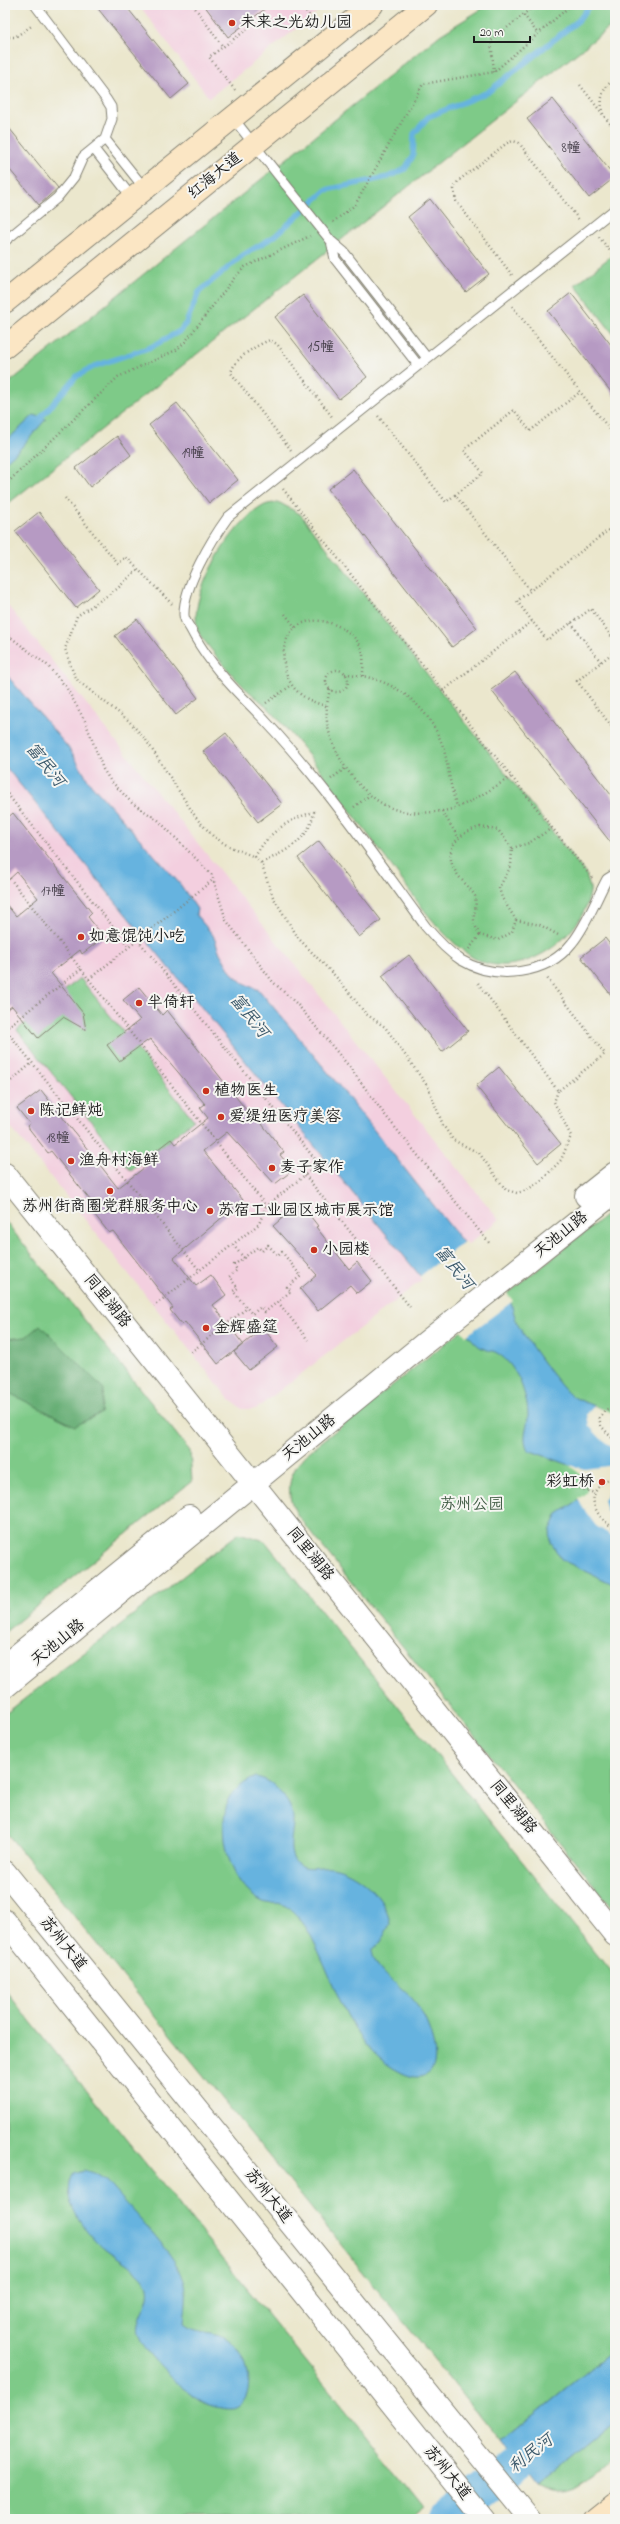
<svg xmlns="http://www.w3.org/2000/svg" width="620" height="2524" viewBox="0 0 620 2524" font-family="'Indie Flower','LXGW WenKai TC',sans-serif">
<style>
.built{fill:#f3cfdf}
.green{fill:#7eca88;stroke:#4d7352}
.forest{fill:#66ae74;stroke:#416548}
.water{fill:#66b3df;stroke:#41687e}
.pier{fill:#ebe7cd}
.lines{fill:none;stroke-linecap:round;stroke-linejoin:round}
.stream{stroke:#66b3df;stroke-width:5.5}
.river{stroke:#66b3df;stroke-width:34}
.building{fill:#b69ac3}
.service-casing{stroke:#848274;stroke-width:11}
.tertiary-casing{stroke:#848274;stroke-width:24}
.secondary-casing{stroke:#848274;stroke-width:24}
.path{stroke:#848274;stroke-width:2.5;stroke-dasharray:1 3;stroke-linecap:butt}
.service{stroke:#fff;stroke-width:9}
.tertiary{stroke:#fff;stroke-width:22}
.secondary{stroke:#fbe6c4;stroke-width:22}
.service-bridge-casing{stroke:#848274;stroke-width:11;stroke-linecap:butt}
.service-bridge{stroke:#fff;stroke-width:9}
.poi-dot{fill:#c8321e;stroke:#f6f6f2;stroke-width:1.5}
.labels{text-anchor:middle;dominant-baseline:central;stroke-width:4;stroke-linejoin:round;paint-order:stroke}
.number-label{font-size:14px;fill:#423c46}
.poi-label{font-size:16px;fill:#1c1c1c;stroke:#f6f6f2;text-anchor:start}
.street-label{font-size:16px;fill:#1c1c1c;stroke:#f6f6f2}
.park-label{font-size:16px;fill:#3e5942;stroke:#f6f6f2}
.water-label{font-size:17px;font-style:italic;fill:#3a586a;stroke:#f6f6f2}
</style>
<rect width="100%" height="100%" fill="#f6f6f2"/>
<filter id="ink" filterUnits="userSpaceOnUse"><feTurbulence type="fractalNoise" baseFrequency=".025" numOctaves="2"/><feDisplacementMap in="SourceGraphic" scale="8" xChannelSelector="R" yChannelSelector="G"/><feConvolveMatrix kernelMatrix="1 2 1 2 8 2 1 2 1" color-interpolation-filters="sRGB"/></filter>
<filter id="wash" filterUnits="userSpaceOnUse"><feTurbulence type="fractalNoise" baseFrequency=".012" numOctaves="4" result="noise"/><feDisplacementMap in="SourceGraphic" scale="16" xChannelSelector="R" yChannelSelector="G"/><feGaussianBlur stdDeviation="0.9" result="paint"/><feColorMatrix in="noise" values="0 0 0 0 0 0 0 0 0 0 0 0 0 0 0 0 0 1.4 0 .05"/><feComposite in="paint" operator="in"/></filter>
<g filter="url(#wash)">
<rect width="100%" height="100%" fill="#ebe7cd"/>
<path class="built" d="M139,5h187l-117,93z
M5,602l494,618 -243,189h-14l-13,-10 -224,-279z"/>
<path class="green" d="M488,5h127v18l-610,483v-120l435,-351z
M615,253v83l-40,-51z
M280,503l20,11 286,360c1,6 5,13 4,18 -7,49 -78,94 -121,63 -31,-22 -54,-57 -76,-87 -38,-50 -73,-102 -115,-149 -10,-13 -22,-21 -33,-31 -13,-12 -25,-28 -36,-41 -3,-5 -9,-10 -11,-16 -12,-35 35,-111 67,-126 4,-2 10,-2 15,-2z
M80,978l114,142 -63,51 -114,-141z
M615,1208v703l-317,-395c-14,-23 -10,-42 7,-61z
M5,1221l185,230 2,30 -187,151z
M239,1533l26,8 350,436v372l-114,93 -496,-611v-117z
M5,1990l419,517 -15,12h-404z
M615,2423v35c-26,21 -45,47 -79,29z"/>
<path class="forest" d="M40,1325l64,64 -3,24 -26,13 -70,-35v-52l21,-2z"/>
<path class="water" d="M34,415l12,4 -26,30 -15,13v-20z
M5,673l66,78 18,31 91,102 17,25 -1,6 17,20 7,18 11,19 13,12 15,6 77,92 175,221c2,6 3,12 5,18 5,12 43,65 53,73 12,9 37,14 46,24v167l-53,-25 -11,-17 -1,-12 8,-17 30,-20 2,-8 -12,-18 -50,-18c-7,-13 0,-22 0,-36 -1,-21 -12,-50 -31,-61 -4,-3 -10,-2 -15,-5 -5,-2 -9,-8 -13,-12l-464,-570z
M256,1777c10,2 17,6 23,14 7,8 13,16 14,27 1,12 -6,30 1,42 9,13 26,5 38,7 25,4 55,31 58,57l-10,19 -8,7c2,23 30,35 43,52 11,13 36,72 4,75 -9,1 -19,-5 -26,-9 -48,-29 -59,-93 -86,-139 -6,-9 -15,-21 -26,-25 -5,-2 -12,1 -18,-2 -29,-14 -39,-50 -39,-79 1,-25 10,-36 32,-46z
M84,2170l12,4 11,7c20,25 66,69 76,97 6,15 2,30 1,46 12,10 28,6 42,14 18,12 28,39 20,59 -3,6 -8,12 -15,12 -7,0 -18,-2 -24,-5 -19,-9 -64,-49 -69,-70 -5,-21 26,-39 0,-61 -12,-12 -28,-19 -41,-31 -16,-16 -37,-47 -23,-69z
M615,2349v74l-79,64 -35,-45z"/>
<path class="pier" d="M465,1241l48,60 -47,35 -47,-59z
M594,1406l19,7 -2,9 4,9v17l-12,-7 -14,-15 -2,-12z
M569,1465l16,4 30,-4v22l-6,3 -6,10 3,10 9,10v18l-19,-12 -13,-18 -5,-9 8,-6 2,-7 -4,-9z"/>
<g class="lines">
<path class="stream" d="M36,423l41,-47 18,-10 56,-19 29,-16 6,-8 13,-31 44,-37 32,-19 51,-46 62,-13 17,-8 8,-13 1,-22 14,-17 60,-25 91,-72 11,-15"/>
<path class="river" d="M447,2519l168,-130"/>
</g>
<g id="blocks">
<path class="building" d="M95,5h30l64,79 -18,15z
M204,5h66l-42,32z
M553,99l62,78 -26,21 -62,-79z
M5,123l53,65 -19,17 -34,-41z
M430,199l59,75 -23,18 -58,-75z
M571,293l44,57v47l-67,-86z
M303,295l64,82 -28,22 -64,-82z
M177,403l61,77 -29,23 -60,-78z
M117,436l14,19 -41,32 -14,-19z
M353,469l124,159 -25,19 -124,-158z
M39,512l60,77 -23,19 -61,-77z
M137,619l61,79 -22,17 -61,-79z
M515,672l100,128v48l-124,-158z
M226,733l56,71 -24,18 -55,-71z
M13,813l79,100 -4,4 16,20 -22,17 -2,-4 -29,23 32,40 3,17 -23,-13 -25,21 -26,-32 -7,5v-108l11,13 22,-18 -21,-26 -12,11v-63z
M319,841l62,79 -22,17 -61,-79z
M605,938l10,13v49l-34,-43z
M409,955l59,76 -26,21 -60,-76z
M139,987l23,28 5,-5 88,111 3,-2 26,33 -4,3 13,15 -18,14 -48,-52 -24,19 40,49 -69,58 22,28 15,-11 15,20 -13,10 30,39 -25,20 -33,-42 -3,3 -12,-15 3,-2 -60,-77 -4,2 -18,-23 3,-2 -4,-8 -39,-49 -3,2 -21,-27 3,-2 -13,-16 24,-18 77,98 31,-24 -4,-5 26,-20 4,5 33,-26 -8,-10 5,-4 -55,-65 -31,22 -12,-16 33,-25 -17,-20z
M499,1067l62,77 -23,19 -62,-77z
M300,1203l18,23 -2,1 33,42 8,-7 15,19 -15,12 -7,-8 -32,26 -18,-22 17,-14 -44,-49z
M263,1328l15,19 -29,23 -15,-18z"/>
</g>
</g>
<g filter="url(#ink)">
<use href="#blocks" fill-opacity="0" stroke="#848274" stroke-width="1"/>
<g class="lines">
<g class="service-casing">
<path id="service" d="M233,118l53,67
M105,139l40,50
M94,149l39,50
M615,209l-387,308c-16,22 -45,70 -44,98 0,4 4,10 6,13 14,27 32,49 53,70 70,69 125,150 183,229 11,13 21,24 35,33 35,21 86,15 111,-17 15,-18 24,-44 35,-64l8,-5
M5,241l52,-43 17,-21 9,-20 22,-18 7,-20 -1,-12 -5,-8 -71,-94
M331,241l4,18 83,106
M331,241l13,11 83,106"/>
</g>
<g class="tertiary-casing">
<path id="tertiary" d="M5,1174l610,761
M586,1196l29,-23
M5,1665l184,-149
M5,1687l421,-345 189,-150
M5,1872l525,647
M5,1921l479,598"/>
</g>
<g class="secondary-casing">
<path id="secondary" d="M5,302l367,-297
M5,347l421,-342
M595,2519l20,-16"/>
</g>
<path class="path" d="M193,5l30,42
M301,5l15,19
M524,15l14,19
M5,37h10l18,-12
M494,72l-3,-31 44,-36
M580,85l35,45
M235,90l-26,-33 40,-29
M603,114c-3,-15 -2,-26 12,-35
M333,222l22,-17 68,-121 71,-12 77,-67
M599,237l16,20
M512,275l-56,-74 -2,-12 4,-8 49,-38 6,-2 6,2 61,78
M512,306l103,130
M378,416l68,86 9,-7 75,95
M291,450l-60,-77c3,-15 26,-28 39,-33l7,4 56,74
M5,485l113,-108 58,-27 9,-8 50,-65 10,-10 65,-31
M283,489l309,389
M455,495l28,-22 -19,-23 50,-40 16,21 50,-39
M65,498l53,66 8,-7 46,47
M137,570l-20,19 -40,27 -12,33 8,23 5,9 50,39 18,20 51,79 16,17 15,10 27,11 6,6 12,34 26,42 40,41 27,34 19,13 43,60 15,38 10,15 26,13 27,37 11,3 10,-3 15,-10 19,-20 10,-24 -17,-34 4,-11
M285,614l11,14
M532,621l-15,-20 98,-76
M571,623l30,39
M5,633l42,32 19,22 19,34 18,48 7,11 22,23 26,17 54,55 14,45 47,62 24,22 51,61 37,50 105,129
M615,651l-38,30 38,50
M326 681a11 11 0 1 1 22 0a11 11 0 1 1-22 0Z
M345,674c47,2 85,31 99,76 5,19 6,38 13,56
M330,689c-3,12 -4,22 -3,33 5,34 35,76 67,87 15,5 33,4 49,2 24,-4 47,-22 68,-34
M443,691l89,-70 15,19 44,-31 24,32
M266,703l26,-18
M326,706c-10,-3 -19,-6 -27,-13 -19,-16 -23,-57 2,-69 20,-10 49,4 59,21 5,9 3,21 3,31
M331,779l16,-12
M5,791l124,156
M354,807l16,-12
M442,811l16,26
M480,827l18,3 14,18 -1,18 -12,22 3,10 14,22 -4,12 -14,8 -18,-5c-12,-20 -2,-20 -5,-39 -5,-9 -14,-15 -19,-24 -15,-23 4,-40 24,-45z
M512,848l17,-5 23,-15
M255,857c12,-24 34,-38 59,-45 -5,29 -28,39 -53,51
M5,872l261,334
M516,920l24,5 20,11
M138,940l181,224 -53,42 -7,18 -105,82
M469,949l11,-14
M81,969l-76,60 195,242
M89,979l125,-100
M478,983l80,108 47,-37 -58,-76
M5,1086l27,-23
M305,1175l105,132
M233,1245l11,13
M268,1245l10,11 4,-4 19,24 -14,11 4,4 -26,21 -4,-5 -9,7 -19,-23 5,-3 -9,-11 8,-7 -3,-5 24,-18 4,4z
M278,1302l30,38
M191,1352l56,-44
M615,1406l-10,4 -6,8 2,8 14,15
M615,1476c-32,13 -25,37 0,53
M580,1488l14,5"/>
<use href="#service" class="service"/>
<use href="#tertiary" class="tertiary"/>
<use href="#secondary" class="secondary"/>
<g class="service-bridge-casing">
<path id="service-bridge" d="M286,185l45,56"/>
</g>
<use href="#service-bridge" class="service-bridge"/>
</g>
</g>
<g class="poi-dot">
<circle cx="232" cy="23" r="4"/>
<circle cx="81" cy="937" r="4"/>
<circle cx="139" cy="1003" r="4"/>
<circle cx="206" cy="1091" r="4"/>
<circle cx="31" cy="1111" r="4"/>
<circle cx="221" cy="1117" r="4"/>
<circle cx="71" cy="1161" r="4"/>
<circle cx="272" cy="1168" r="4"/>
<circle cx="110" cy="1191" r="4"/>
<circle cx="210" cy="1211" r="4"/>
<circle cx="314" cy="1250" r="4"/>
<circle cx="206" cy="1328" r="4"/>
<circle cx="602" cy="1482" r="4"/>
</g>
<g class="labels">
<g class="number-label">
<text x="571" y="148">8幢</text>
<text x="321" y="347">15幢</text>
<text x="193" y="453">19幢</text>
<text x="53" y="891">17幢</text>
<text x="58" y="1138">18幢</text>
</g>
<g class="poi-label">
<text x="240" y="23">未来之光幼儿园</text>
<text x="89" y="937">如意馄饨小吃</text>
<text x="147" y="1003">半倚轩</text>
<text x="214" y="1091">植物医生</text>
<text x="39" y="1111">陈记鲜炖</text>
<text x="229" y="1117">爱缇纽医疗美容</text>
<text x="79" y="1161">渔舟村海鲜</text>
<text x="280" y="1168">麦子家作</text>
<text x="110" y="1207" text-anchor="middle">苏州街商圈党群服务中心</text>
<text x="218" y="1211">苏宿工业园区城市展示馆</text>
<text x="322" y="1250">小园楼</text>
<text x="214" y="1328">金辉盛筵</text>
<text x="594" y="1482" text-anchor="end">彩虹桥</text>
</g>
<g class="street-label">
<text transform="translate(215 176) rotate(-39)">红海大道</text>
<text transform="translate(561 1235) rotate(-39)">天池山路</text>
<text transform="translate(107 1301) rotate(51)">同里湖路</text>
<text transform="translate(309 1438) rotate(-39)">天池山路</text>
<text transform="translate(310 1554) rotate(51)">同里湖路</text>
<text transform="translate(58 1643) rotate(-39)">天池山路</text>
<text transform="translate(513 1807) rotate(51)">同里湖路</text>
<text transform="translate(63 1944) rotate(51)">苏州大道</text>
<text transform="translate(268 2196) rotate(51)">苏州大道</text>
<text transform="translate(447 2473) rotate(51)">苏州大道</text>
</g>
<g class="park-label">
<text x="472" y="1505">苏州公园</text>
</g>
<g class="water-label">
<text transform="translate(45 765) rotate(51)">富民河</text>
<text transform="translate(249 1016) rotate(51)">富民河</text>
<text transform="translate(454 1268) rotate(51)">富民河</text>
<text transform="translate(531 2454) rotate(-38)">利民河</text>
</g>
</g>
<rect width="620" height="2524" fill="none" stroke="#f6f6f2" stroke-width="20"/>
<path d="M474 36v6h56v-6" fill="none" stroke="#1c1c1c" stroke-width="2"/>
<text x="480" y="36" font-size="12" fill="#1c1c1c" stroke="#f6f6f2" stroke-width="3" paint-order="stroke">20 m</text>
</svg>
